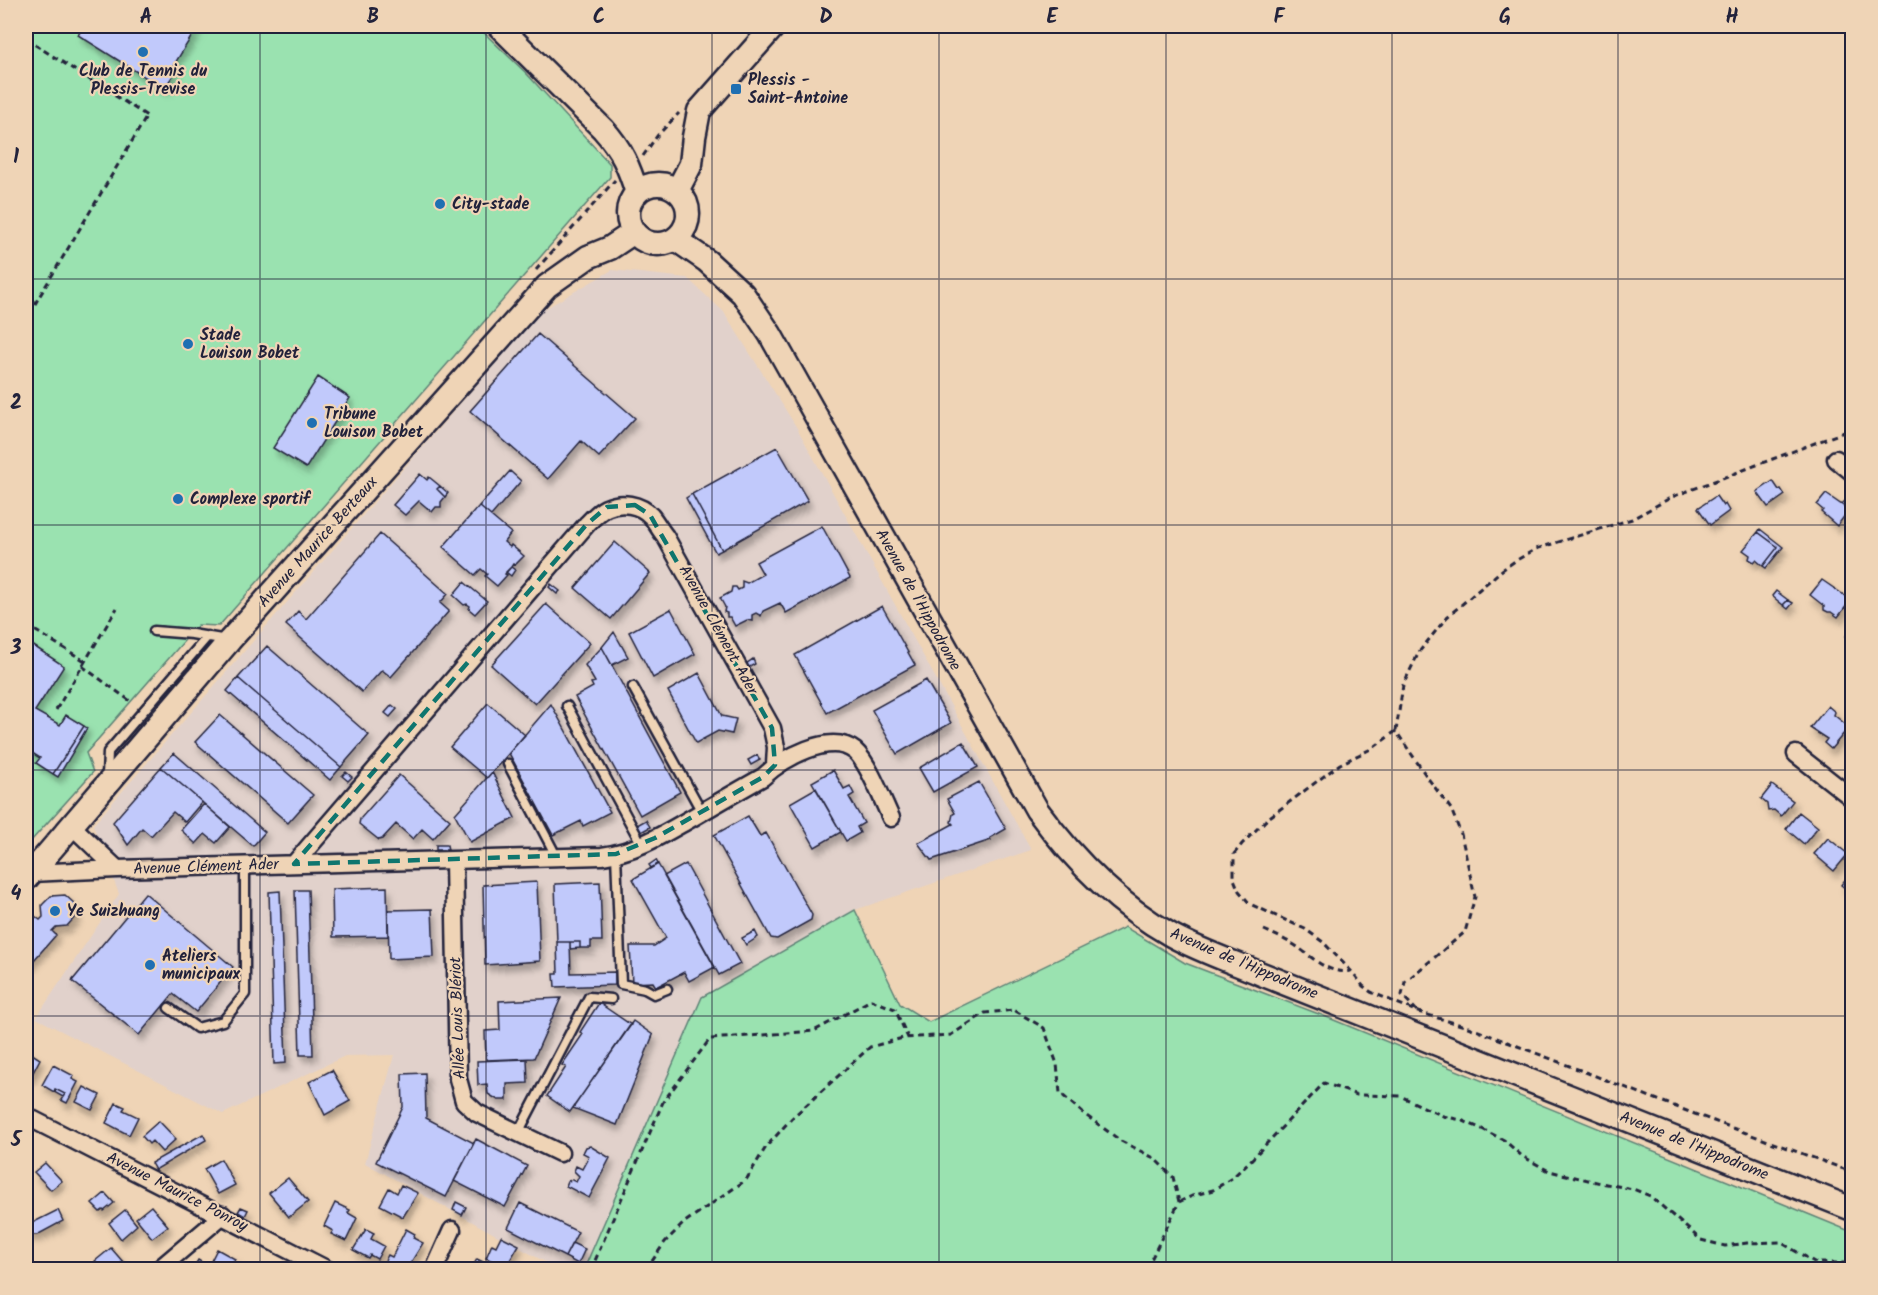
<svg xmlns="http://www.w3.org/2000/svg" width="1878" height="1295" viewBox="0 0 1878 1295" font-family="Kalam,sans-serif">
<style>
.built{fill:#e1d1cb}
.green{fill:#9ae2b0;stroke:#5e8276;stroke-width:1.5}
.building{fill:#c1c9fb;stroke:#22223b;stroke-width:1.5;filter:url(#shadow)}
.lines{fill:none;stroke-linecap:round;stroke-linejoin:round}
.lane-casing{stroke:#22223b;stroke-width:13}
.street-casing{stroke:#22223b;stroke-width:21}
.secondary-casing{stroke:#22223b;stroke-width:27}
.path{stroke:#22223b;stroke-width:3;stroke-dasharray:6 4.5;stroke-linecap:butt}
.lane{stroke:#efd4b6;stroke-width:8}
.street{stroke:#efd4b6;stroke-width:16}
.secondary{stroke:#efd4b6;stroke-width:22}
.marked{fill:none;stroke:#0f766e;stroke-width:4.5;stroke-dasharray:12 8;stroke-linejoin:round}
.grid{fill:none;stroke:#22223b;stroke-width:1.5;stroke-opacity:0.55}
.poi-dot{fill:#1f6fb2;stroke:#efd4b6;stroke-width:2}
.labels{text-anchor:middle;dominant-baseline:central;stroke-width:4.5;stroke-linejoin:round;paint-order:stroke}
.poi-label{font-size:16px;font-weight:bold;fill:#22223b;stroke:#efd4b6;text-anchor:start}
.street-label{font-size:16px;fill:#22223b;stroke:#efd4b6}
.neatline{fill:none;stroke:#22223b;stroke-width:2}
.grid-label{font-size:20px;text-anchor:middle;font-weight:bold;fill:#22223b}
</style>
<defs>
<filter id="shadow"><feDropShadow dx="3.5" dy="6" stdDeviation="3" flood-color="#0004"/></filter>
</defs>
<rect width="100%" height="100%" fill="#efd4b6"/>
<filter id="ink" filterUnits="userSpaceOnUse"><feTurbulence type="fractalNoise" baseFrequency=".0167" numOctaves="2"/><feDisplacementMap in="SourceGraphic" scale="12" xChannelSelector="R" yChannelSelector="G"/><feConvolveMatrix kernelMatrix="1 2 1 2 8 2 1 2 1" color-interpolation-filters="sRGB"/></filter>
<g filter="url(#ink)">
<path class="built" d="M612,270l75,8 37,34 73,116 234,422 -176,60 -153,87 -118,272h-26l-193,-106 29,-108 -49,1 -122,58 -187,-96 83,-124 -26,-69 448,-514z"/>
<path class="green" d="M26,26h451l49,47 84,91v13l-391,449 -21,-1 -112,128 7,19 -63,70 -4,-2z
M855,910l45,94 29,18 196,-95 60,36 139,53 528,216v37h-1268l118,-272z"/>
<path class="building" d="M84,26h114l-26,42 4,3 -12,18 -86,-54z
M538,334l97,84 -36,39 -18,-16 -33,38 -78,-68z
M318,377l32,21 -44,70 -33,-20z
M777,447l31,54 -86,49 -30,-56z
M510,471l11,10 -30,35 -12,-10z
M420,474l7,6 2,-3 11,9 -3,3 8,8 -4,5v5h-5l-4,5 -13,-11 -14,14 -12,-10z
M1773,481l6,9 2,-1 4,6 -17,12 -11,-15z
M440,486l8,7 -3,4 -8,-8z
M692,494l30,56 -6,3 -30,-55z
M1826,494l23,16 -12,16 -16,-14 2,-2 -6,-5z
M1716,496l7,10 2,-2 4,7 -19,14 -12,-17z
M1846,500l5,4 -4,5 -5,-5z
M479,506l32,27 -7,9 6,5 1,-2 13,11 -9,9 -2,-1 -2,3 -6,7 2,1 -10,11 -12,-10 2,-2 -6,-5 -6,6 -32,-28z
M822,526l28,52 -64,35 -6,-10 -17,8 -2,5 -5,-3 -4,2v6l-5,-1 -12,6 -5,-9h-3v-4l-3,-1 1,-5 -5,-9 11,-6 1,-5h4l2,3 4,-2v-7l5,2 16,-9 -7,-12z
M1760,529l23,18 -17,21 -3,-2 15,-19 -20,-15z
M1758,532l20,15 -15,19 -7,-6 -2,2 -5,-3 1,-4 -7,-5z
M380,534l68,60 -8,9 9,8 -58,66 -9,-7 -20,22 -76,-67 12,-14 8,8z
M615,542l35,31 -39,46 -36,-31z
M511,567l4,3 -4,6 -5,-4z
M1822,580l29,20 -13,17 -7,-5h-3l-4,-2v-4l-14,-11z
M464,582l23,19 -12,13 -6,-5 1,-3 -3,-2 -3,1 -11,-10z
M551,584l9,7 -3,3 -8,-7z
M1776,591l12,9 -5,5 -11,-9z
M1788,600l5,3 -5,6 -5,-4z
M546,604l44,39 -55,61 -44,-39z
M882,606l33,59 -88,48 -32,-58z
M671,609l24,45 -42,24 -24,-46z
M1852,627v14l-6,-5z
M614,632l14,25 -16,8 -10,-18z
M26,641l38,25 -29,45 25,14 6,-10 18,11 -31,48 -17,-11 4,-5 -14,-9z
M267,646l102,89 -28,32 -103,-89z
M602,647l78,145 -40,23 -65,-118 18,-10 -2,-4 4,-1 -10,-17z
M753,659l2,5 -7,4 -2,-4z
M699,673l23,43 14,3 -4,15 -14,-3 -22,12 -28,-52z
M238,678l103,89 -11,13 -103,-89z
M926,680l25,43 -54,31 -25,-44z
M488,703l37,32 -38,43 -37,-31z
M551,704l59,108 -27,14 -2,-5 -28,14 -44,-82z
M392,705l5,4 -7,8 -5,-4z
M1828,706l7,6 -1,3 15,12 -18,22 -7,-6 3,-4 -17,-11z
M220,715l93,80 -25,28 -93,-81z
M84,726l3,2 -29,49 -5,-3z
M963,742l15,25 -45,25 -14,-24z
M174,753l91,79 -12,14 -92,-79z
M757,755l3,5 -9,5 -3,-5z
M161,767l41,35 -17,20 -12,-10 -22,24 -9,-8 -14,17 -15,-23z
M833,770l11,19 6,-3 4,8 -5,3 15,26 -7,4 3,6 -14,8 -34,-59z
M346,772l6,5 -4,4 -6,-5z
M492,772l23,46 -45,24 -15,-28z
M399,775l51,45 -17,19 -11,-10 -9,10 -17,-15 -14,15 -3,1 -20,-16 1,-5z
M979,782l27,47 -16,9 1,2 -60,20 -13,-17 35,-19 -2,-2 2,-8 2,-1 -8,-14z
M1772,785l21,16 -12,15 -7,-6 -6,1 -1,-7 -6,-5z
M816,788l25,44 -26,15 -25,-44z
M204,804l26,23 -14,16 -11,-9 -9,10 -15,-14z
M1799,812l19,15 -14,17 -18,-15z
M748,816l12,20 6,-3 46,82 -1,5 -34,19 -6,-1 -57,-103z
M646,820l4,7 -9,5 -4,-7z
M1828,838l20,16 -14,17 -20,-17z
M436,845h11l1,5h-12z
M656,860l2,4 -7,4 -2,-3z
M658,864l57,103 -26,14 -5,-9 -28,15 -3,-5 -21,1 -2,-37h24l12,-8 -33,-59z
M686,864l54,100 -21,11 -55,-99z
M1852,871v23l-11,-9z
M537,882l3,79 -55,4 -2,-80z
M600,882l2,59h-11v7h-11v-6h-23l-2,-58z
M387,887l1,49 -55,1 -1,-48z
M295,890h13l5,165h-13z
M280,891l6,172 -12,1 -5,-172z
M145,893l88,74 -37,45 -23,-18 -34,41 -67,-54z
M65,895l10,9 1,12 -9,10 -11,1 -4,4 4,4 -30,34v-49l5,-7 9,7 3,-3 -1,-12 9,-9z
M432,909l2,48 -45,2 -1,-49z
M755,931l3,6 -12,8 -4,-7z
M557,942h13l1,31 44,-1v13l-60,2 -1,-13h4z
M570,942h10v6l-10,1z
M561,998l-27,60 -48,2 -1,-29 15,-1 -1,-29z
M599,1003l32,22 -61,87 -23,-16 19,-29 -4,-2 21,-31 -3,-2z
M633,1021l20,14 -36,90 -44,-17z
M26,1050l14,9 -10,19 -4,-3z
M527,1059l1,24 -21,1v16h-9l-10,-6 -1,-10 -9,1 -1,-24z
M53,1065l21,11 -2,3 6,3 -11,21 -6,-3 4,-6 -10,-5 -1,3 -12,-7z
M332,1070l18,31 -25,14 -16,-33z
M425,1073l1,45 48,25 -28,54 -70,-35 27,-55 -1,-33z
M84,1087l16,8 -8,15 -16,-8z
M55,1089l10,5 -2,3 -9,-5z
M116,1103l9,4 -2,3 15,7 -9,18 -23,-12z
M159,1121l17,18 -14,13 -10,-11 -3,3 -7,-8z
M203,1134l3,6 -51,30 -4,-7z
M476,1139l51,27 -22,41 -51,-26z
M590,1146l20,12 -21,40 -23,-12 2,-5 4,-1 4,2 3,-6 -5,-5 2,-5 6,3 7,-13 -6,-3 3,-6z
M221,1159l14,26 -17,9 -14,-25z
M45,1163l17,18 -11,9 -17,-18z
M288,1178l20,24 -19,15 -20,-24z
M401,1185l17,8 -15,24 -23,-12 9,-17 8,5z
M105,1193l9,10 -10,8 -1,-1 -3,2 -8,-8z
M456,1202l10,5 -4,8 -9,-5z
M335,1203l15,7 -2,3 9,5 -11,23 -15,-7 2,-3 -9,-5z
M520,1203l58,29 -13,25 -57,-29z
M151,1206l17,20 -16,12 -16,-20z
M241,1207l7,3 -3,6 -7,-4z
M58,1210l5,11 -26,14h-4l-1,-2 -6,3v-10z
M125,1210l12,15 -16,14 -12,-16z
M366,1229l8,4 -3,6 13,7 -7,13 -7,-4 -2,3 -15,-8z
M406,1229l9,5 -2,4 10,5 -15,24 5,3h-33l8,-15 4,2z
M501,1236l18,9 -13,22 -20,-9 6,-14 4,2z
M572,1243l13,6 -7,15 -13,-7z
M111,1248l13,15 -7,7h-15l-7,-9z
M217,1249l18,10 -6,11h-7l-12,-7z
M477,1259l16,8 -1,3 -20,-2z
M198,1260l16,10h-10l-9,-5z"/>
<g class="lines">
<g class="lane-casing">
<path id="lane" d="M154,631l38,3 35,6
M633,687l69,125
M567,706l75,139
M508,764l45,86 1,8
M107,776l1,-24 100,-116
M616,854l5,130 24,5 9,5 13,-5
M169,1008l28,20 26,-7 22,-27v-128
M518,1133l71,-136 22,2"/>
</g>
<g class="street-casing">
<path id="street" d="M1836,459l16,13
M1796,754l56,44
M72,826l45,43
M454,861l4,218 6,22 13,12 83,40
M294,864l293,-340c6,-6 11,-12 19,-16 15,-7 34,-4 45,8 5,6 9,14 14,20l107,192 4,19 -1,18
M31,873l86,-4 485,-13c35,-5 58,-20 88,-37 24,-14 48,-28 73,-42 19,-18 67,-46 92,-26 13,11 28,50 36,67
M26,1116l302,154
M158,1270l65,-55
M434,1270l18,-40"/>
</g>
<g class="secondary-casing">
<path id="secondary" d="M499,26l104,103c19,21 26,38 34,64
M628 214a30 30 0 1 1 60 0a30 30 0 1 1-60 0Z
M677,191l14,-27 3,-27 5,-26 75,-85
M675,239l32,22 36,33 27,40 267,476c36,49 81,95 134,125 29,16 62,27 93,40l588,234
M26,879l204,-239 317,-354 41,-29 22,-9 24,-16"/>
</g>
<path class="path" d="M26,39l121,77 -121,203
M643,156l14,-20 22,-23
M536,270l79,-90
M26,625l59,36
M82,666l51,37
M56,710l61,-102
M1396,731l-23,17 -33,16 -73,55 -25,25 -8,10v25l5,12 11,13 55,25 18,13 31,32 9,12 8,6 47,20 50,15 224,86 160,59
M1264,930c9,4 18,8 27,13 21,12 34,32 60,28
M1417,1011l-15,-16 3,-13 60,-50 10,-35 -14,-63 -10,-25 -24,-32 -31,-46 7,-46 16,-33 28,-35 55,-47 13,-9 21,-12 96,-30 40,-22 180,-68
M1179,1202l13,-6 21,-6 19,-12 18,-17 74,-78 33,12 43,1 43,20 18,4 21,9 22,11 18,16 27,15 52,12 32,6 17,7 51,44 24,6 22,-3 33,-1 36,21h36
M591,1270l72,-168 47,-63 104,-8 57,-31 24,9 13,29
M646,1270l19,-28 20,-20 61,-42 20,-33 26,-29 78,-71 33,-9 48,-3 34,-22 29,-3 30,18 13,36 3,29 24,21 37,27 33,17 19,19 6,25 -33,68"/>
<use href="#lane" class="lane"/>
<use href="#street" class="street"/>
<use href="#secondary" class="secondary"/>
</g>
</g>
<path class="marked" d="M635,505l15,10 122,213 3,37 -12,12 -108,61 -39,16 -322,10 293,-340 20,-17z"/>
<path class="grid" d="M260,26v1244M486,26v1244M712,26v1244M939,26v1244M1166,26v1244M1392,26v1244M1618,26v1244M26,279h1826M26,525h1826M26,770h1826M26,1016h1826"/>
<g class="poi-dot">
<circle cx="143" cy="52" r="6"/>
<rect x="730" y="83" width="12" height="12" rx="3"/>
<circle cx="440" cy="204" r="6"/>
<circle cx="188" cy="344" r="6"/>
<circle cx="312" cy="423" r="6"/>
<circle cx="178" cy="499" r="6"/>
<circle cx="55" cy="911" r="6"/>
<circle cx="150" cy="965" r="6"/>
</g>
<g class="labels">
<g class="poi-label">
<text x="143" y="71" text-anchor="middle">Club de Tennis du<tspan x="143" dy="18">Plessis-Trevise</tspan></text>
<text x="748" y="80">Plessis -<tspan x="748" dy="18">Saint-Antoine</tspan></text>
<text x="452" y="204">City-stade</text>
<text x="200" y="335">Stade<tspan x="200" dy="18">Louison Bobet</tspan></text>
<text x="324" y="414">Tribune<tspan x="324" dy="18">Louison Bobet</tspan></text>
<text x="190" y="499">Complexe sportif</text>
<text x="67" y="911">Ye Suizhuang</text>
<text x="162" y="956">Ateliers<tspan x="162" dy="18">municipaux</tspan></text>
</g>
<g class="street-label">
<text transform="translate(318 542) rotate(-48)">Avenue Maurice Berteaux</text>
<text transform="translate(918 600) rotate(61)">Avenue de l'Hippodrome</text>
<text transform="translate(718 630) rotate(61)">Avenue Clément Ader</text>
<text transform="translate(206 867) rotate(-2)">Avenue Clément Ader</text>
<text transform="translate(1244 964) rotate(23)">Avenue de l'Hippodrome</text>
<text transform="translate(458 1018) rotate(-92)">Allée Louis Blériot</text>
<text transform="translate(1694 1146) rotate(22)">Avenue de l'Hippodrome</text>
<text transform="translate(177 1192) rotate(27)">Avenue Maurice Ponroy</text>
</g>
</g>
<rect width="1878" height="1295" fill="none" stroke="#efd4b6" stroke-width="66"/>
<rect x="33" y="33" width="1812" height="1229" class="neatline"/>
<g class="grid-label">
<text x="146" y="23">A</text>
<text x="373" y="23">B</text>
<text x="599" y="23">C</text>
<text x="826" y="23">D</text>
<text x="1052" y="23">E</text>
<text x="1279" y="23">F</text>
<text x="1505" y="23">G</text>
<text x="1732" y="23">H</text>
<text x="16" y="163">1</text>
<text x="16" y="409">2</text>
<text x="16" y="654">3</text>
<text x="16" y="900">4</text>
<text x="16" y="1146">5</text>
</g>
</svg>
